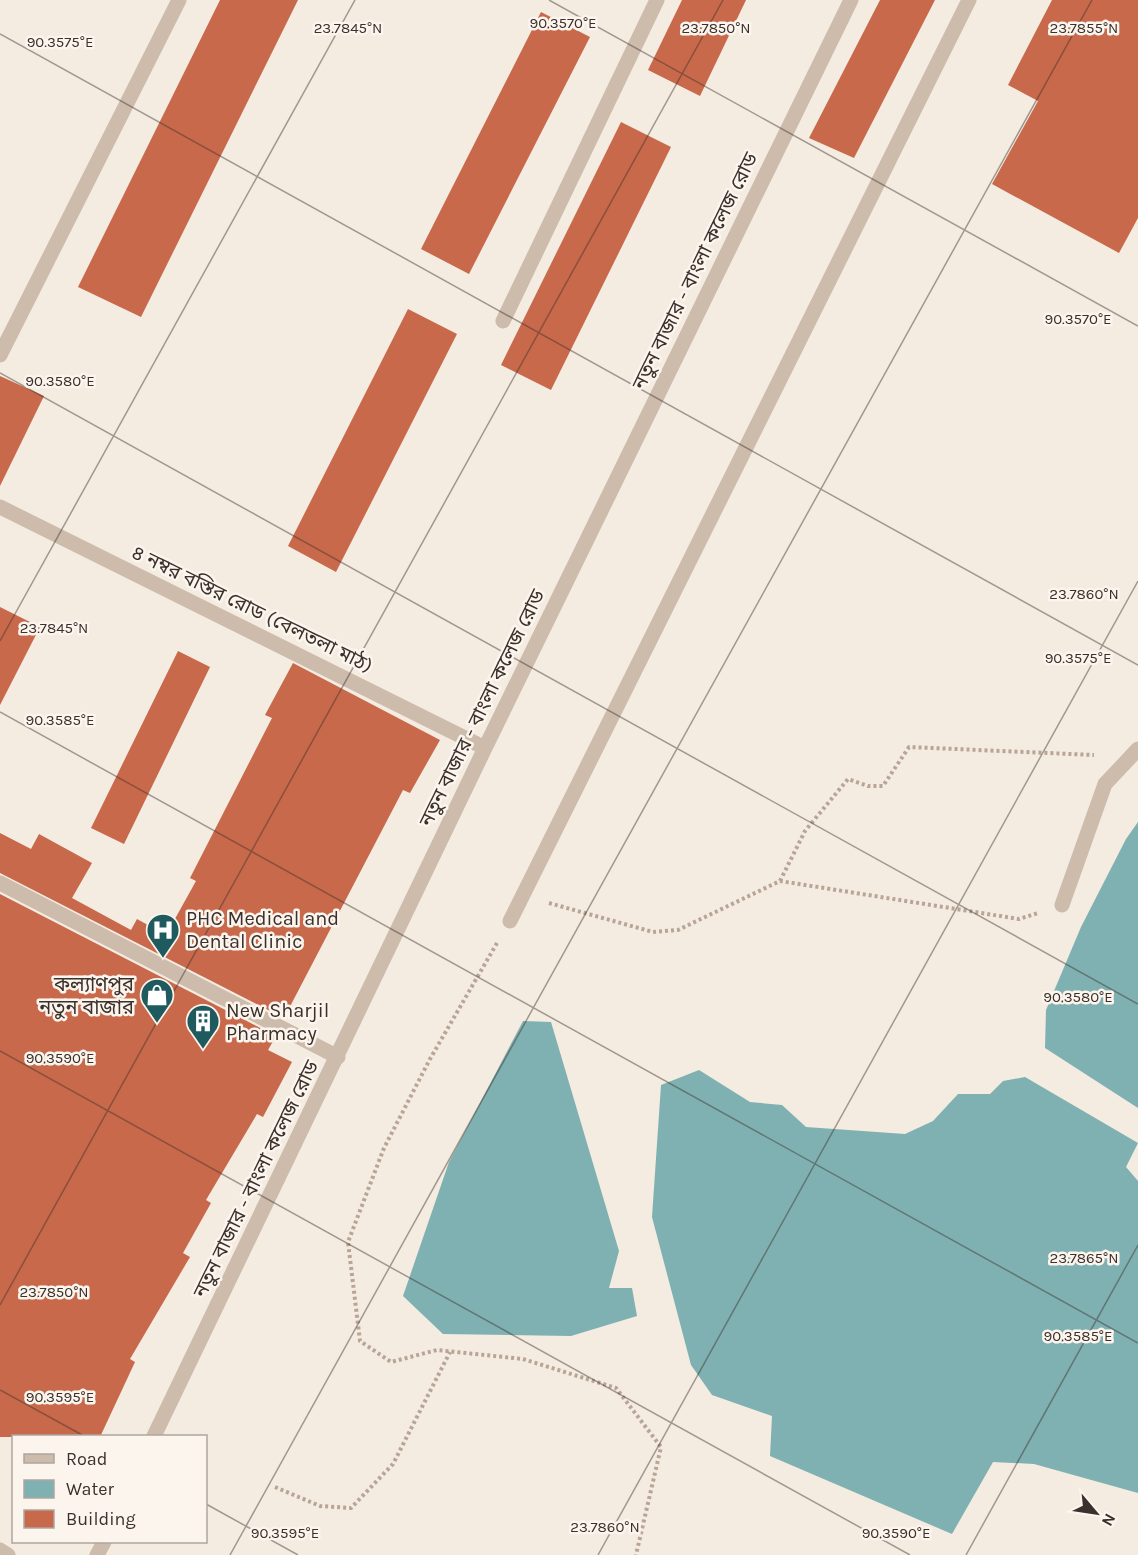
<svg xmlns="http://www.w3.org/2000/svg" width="1138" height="1555" viewBox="0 0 1138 1555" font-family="Karla,'Noto Sans Bengali',sans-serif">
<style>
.water{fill:#7fb0b2}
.building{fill:#c8694b}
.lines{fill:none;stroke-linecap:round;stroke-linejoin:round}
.path{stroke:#b9a596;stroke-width:4;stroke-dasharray:3 3;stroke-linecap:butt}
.minor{stroke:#cdbbac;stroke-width:15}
.ticks{fill:none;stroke:#3b302b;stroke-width:1.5;stroke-opacity:0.45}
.labels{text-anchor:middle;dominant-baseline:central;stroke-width:5;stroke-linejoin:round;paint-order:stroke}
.street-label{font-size:20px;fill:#3b302b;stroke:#fbf5ee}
.poi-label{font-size:20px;fill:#3b302b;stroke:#fbf5ee;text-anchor:start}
.ticks-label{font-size:15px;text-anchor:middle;fill:#3b302b;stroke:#fbf5ee;stroke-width:5;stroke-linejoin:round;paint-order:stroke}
</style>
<rect width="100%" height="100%" fill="#f4ebe1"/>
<path class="water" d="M1138,822v286l-93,-60 1,-38 35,-83 45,-88z
M523,1021l28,1 68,229 -10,37h23l5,28 -66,20 -128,-2 -40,-38 46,-134z
M699,1070l51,32 32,3 24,22 99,7 28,-13 25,-27h32l13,-13 22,-4 113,66 -12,24 12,14v312l-104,-29 -41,-2 -41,72 -182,-78 2,-40 -60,-21 -21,-30 -39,-148 9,-132z"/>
<path class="building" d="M220,0h78l-157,317 -63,-30z
M682,0h64l-46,96 -52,-26z
M880,0h55l-81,158 -45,-20z
M1052,0h86v218l-19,35 -127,-69 46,-83 -30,-16z
M541,12l49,25 -121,237 -48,-25z
M621,122l50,25 -120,243 -50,-25z
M408,309l49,25 -121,238 -48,-26z
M0,376l44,20 -44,90z
M0,607l40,20 -40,78z
M178,651l32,16 -86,177 -33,-16z
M293,663l147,77 -30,53 -7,-3 -119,228 -284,-145v-40l31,16 8,-15 53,29 -20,35 59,32 6,-11 29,16 30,-54 -6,-3 82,-160 -7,-3z
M0,894l276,142 -8,14 24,12 -29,55 -6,-3 -51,86 5,3 -28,50 7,4 -60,102 5,3 -35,75h-100z"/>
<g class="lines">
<path class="path" d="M780,881l25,-50 43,-52 20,7h15l26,-39 185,8
M549,903l104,29 25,-2 102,-49 239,38 19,-6
M497,943l-67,116 -46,89 -36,94 12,99 31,21 46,-12 86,9 93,29 45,59 -25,108
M275,1487l45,19 31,2 42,-44 57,-112"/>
<path class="minor" d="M503,321l154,-321
M0,355l179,-355
M0,507l485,241
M0,883l338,174
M1062,905l43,-121 33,-35
M510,921l459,-921
M154,1436l331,-688 366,-748
M0,1550l8,5
M97,1555l7,-13"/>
</g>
<path class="ticks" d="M549,0l589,326M0,34l1138,631M0,373l1138,631M0,641l355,-641M0,712l1138,631M0,1051l910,504M0,1305l723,-1305M0,1390l84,46M206,1504l92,51M230,1555l862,-1555M598,1555l540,-974M966,1555l172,-310"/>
<defs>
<g id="hospital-pin" transform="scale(1.725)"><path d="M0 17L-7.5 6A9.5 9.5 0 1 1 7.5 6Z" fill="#1f5a5e" stroke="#fbf5ee"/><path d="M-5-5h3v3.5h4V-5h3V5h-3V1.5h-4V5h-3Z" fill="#fff"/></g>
<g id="shop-pin" transform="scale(1.725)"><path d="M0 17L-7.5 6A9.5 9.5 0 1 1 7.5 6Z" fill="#1f5a5e" stroke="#fbf5ee"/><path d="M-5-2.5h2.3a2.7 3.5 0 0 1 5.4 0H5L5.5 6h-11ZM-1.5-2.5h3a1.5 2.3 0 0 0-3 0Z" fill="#fff"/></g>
<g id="building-pin" transform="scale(1.725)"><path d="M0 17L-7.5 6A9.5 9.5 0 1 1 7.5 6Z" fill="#1f5a5e" stroke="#fbf5ee"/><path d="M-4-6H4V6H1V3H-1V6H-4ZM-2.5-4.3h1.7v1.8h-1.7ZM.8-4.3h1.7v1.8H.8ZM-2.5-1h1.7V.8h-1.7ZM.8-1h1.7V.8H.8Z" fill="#fff"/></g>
</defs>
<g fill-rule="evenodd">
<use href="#hospital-pin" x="163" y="930"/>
<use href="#shop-pin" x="157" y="995"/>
<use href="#building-pin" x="203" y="1021"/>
</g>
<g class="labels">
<g class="street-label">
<text transform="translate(695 271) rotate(-64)">নতুন বাজার - বাংলা কলেজ রোড</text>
<text transform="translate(252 609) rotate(26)">৪ নম্বর বস্তির রোড (বেলতলা মাঠ)</text>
<text transform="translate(482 708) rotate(-64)">নতুন বাজার - বাংলা কলেজ রোড</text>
<text transform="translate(256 1179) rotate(-64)">নতুন বাজার - বাংলা কলেজ রোড</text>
</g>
<g class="poi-label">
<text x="186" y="918">PHC Medical and<tspan x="186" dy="23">Dental Clinic</tspan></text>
<text x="134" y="984" text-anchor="end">কল্যাণপুর<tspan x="134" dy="23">নতুন বাজার</tspan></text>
<text x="226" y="1010">New Sharjil<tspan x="226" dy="23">Pharmacy</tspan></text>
</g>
</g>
<g class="ticks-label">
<text x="563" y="28">90.3570°E</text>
<text x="348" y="33">23.7845°N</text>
<text x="716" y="33">23.7850°N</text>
<text x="1084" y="33">23.7855°N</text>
<text x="60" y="47">90.3575°E</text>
<text x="1078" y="324">90.3570°E</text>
<text x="60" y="386">90.3580°E</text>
<text x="1084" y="599">23.7860°N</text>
<text x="54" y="633">23.7845°N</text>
<text x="1078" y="663">90.3575°E</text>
<text x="60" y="725">90.3585°E</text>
<text x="1078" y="1002">90.3580°E</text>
<text x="60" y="1063">90.3590°E</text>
<text x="1084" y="1263">23.7865°N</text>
<text x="54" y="1297">23.7850°N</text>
<text x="1078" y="1341">90.3585°E</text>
<text x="60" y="1402">90.3595°E</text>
<text x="605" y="1532">23.7860°N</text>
<text x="285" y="1538">90.3595°E</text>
<text x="896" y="1538">90.3590°E</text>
</g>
<rect x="12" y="1435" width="195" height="108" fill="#fbf5ee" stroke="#aea6a0" stroke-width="1.5"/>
<rect x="24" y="1454" width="30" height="9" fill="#cdbbac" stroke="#aea6a0" stroke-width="1.5"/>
<text x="66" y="1465" font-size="18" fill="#3b302b">Road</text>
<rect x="24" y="1480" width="30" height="18" fill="#7fb0b2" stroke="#aea6a0" stroke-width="1.5"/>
<text x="66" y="1495" font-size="18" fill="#3b302b">Water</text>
<rect x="24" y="1510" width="30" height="18" fill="#c8694b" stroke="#aea6a0" stroke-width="1.5"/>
<text x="66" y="1525" font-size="18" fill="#3b302b">Building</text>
<g transform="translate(1096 1513) rotate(119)" stroke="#fbf5ee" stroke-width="4.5" paint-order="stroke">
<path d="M0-4.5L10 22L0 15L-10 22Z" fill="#3b302b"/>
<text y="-9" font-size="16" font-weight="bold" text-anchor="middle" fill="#3b302b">N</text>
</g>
</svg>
